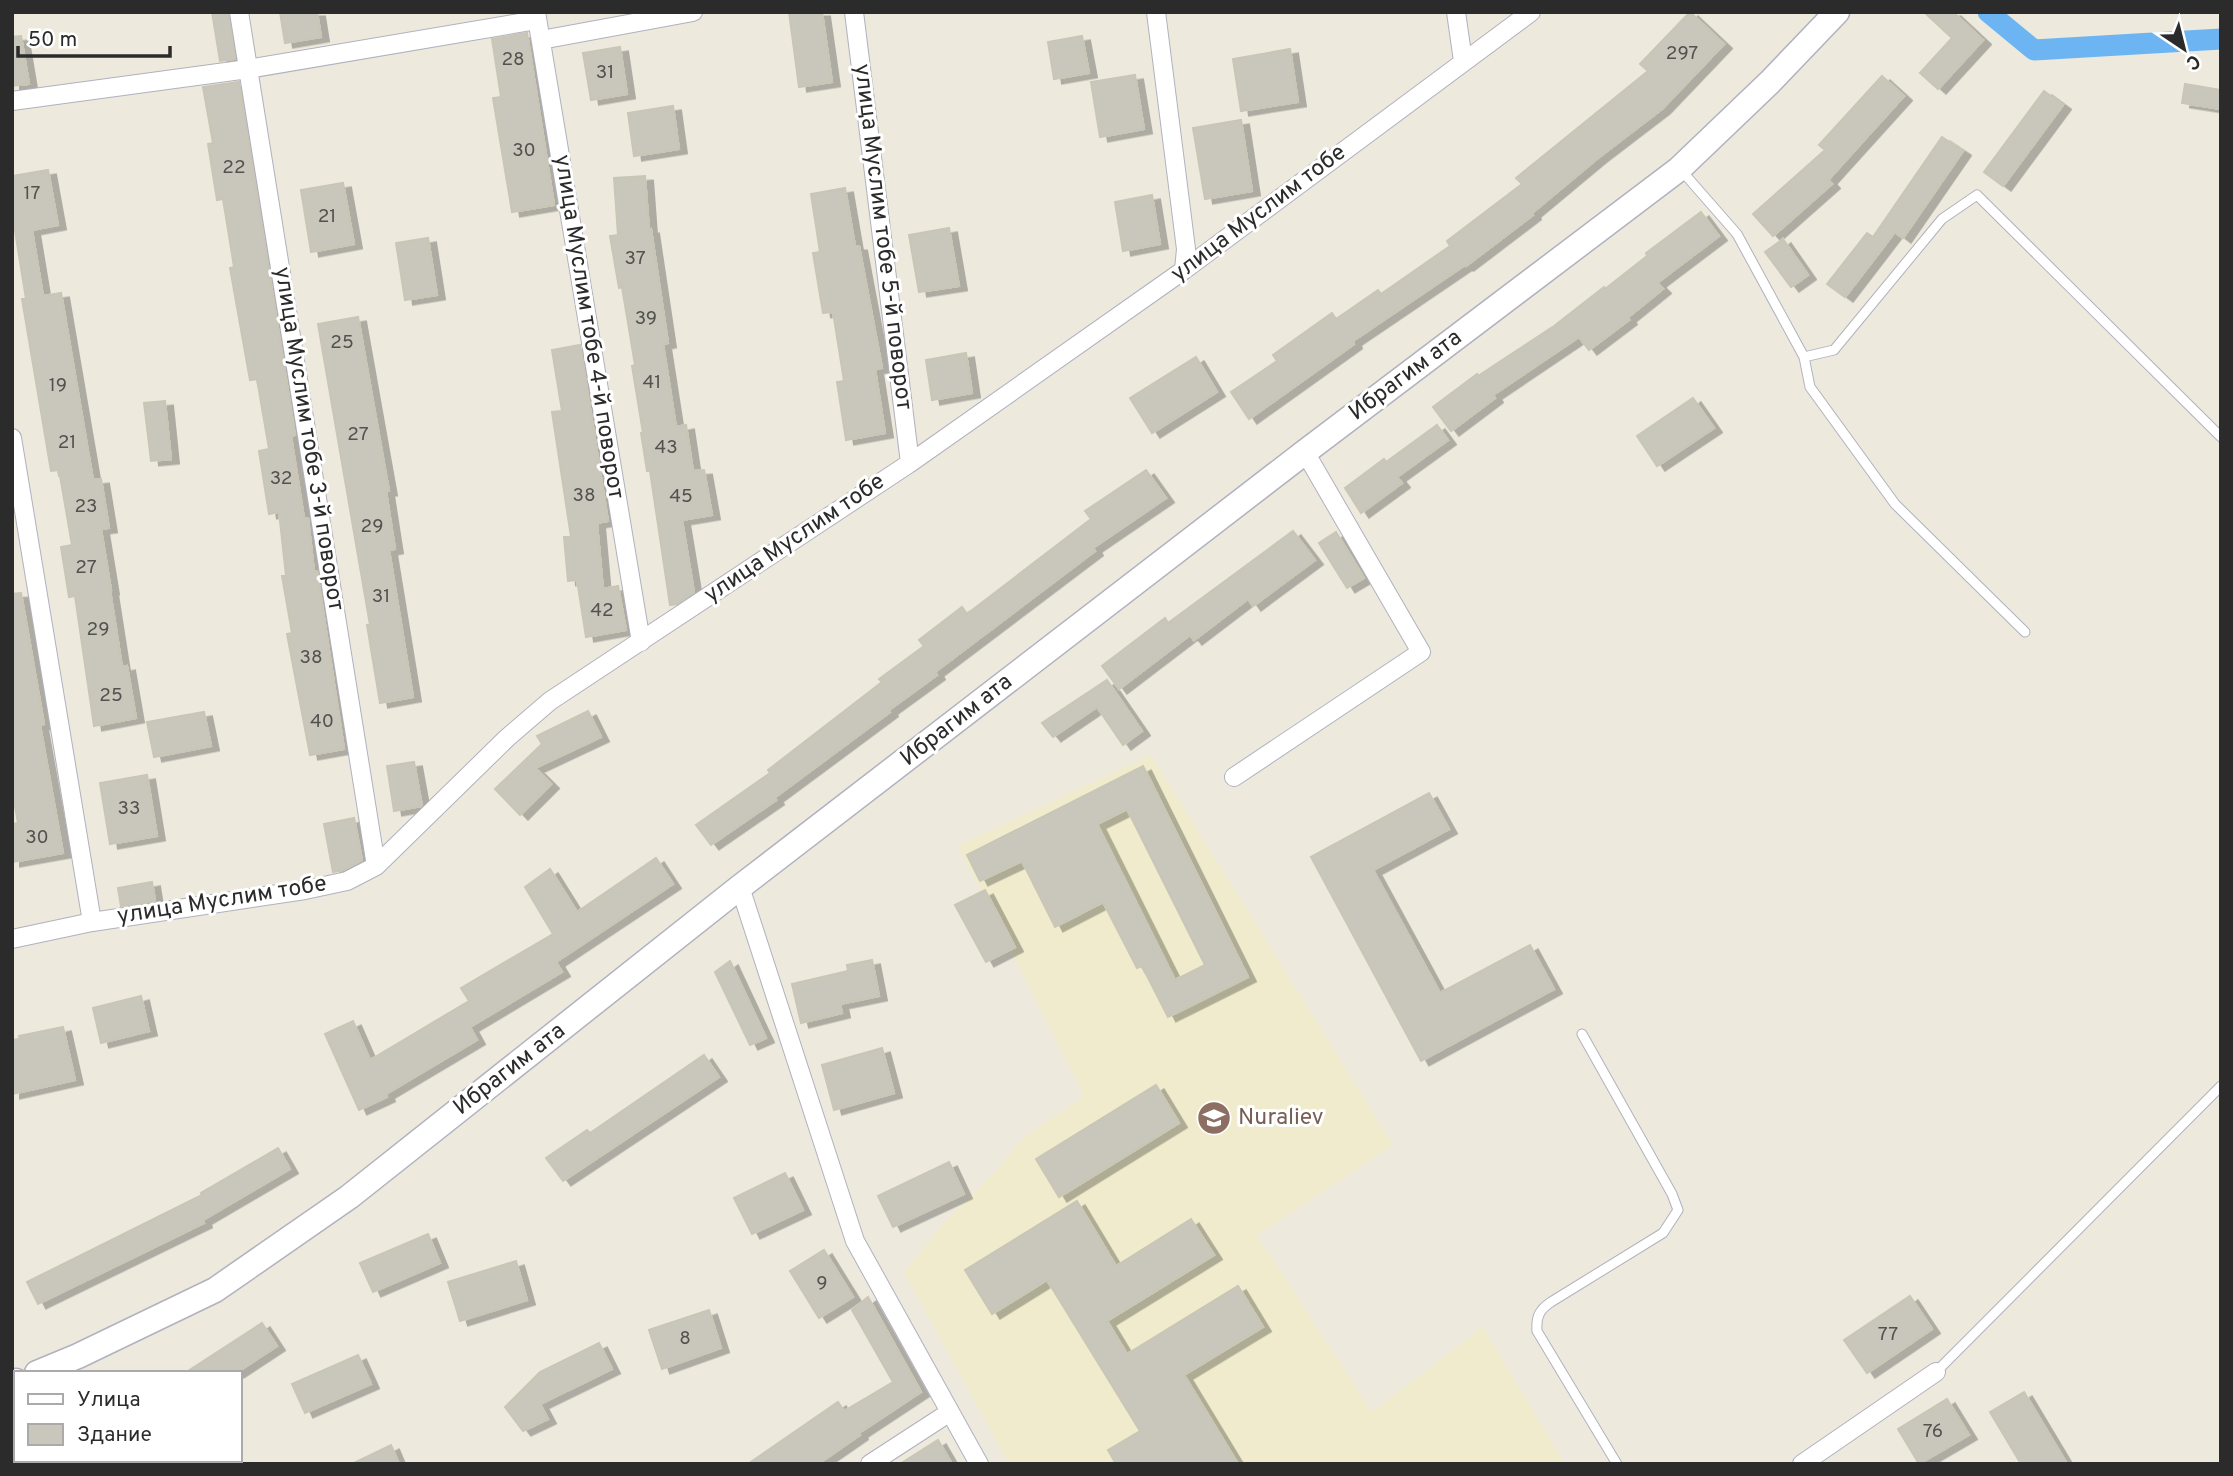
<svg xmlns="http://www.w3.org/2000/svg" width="2233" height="1476" viewBox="0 0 2233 1476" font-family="Overpass,sans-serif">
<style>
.education{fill:#efebcc}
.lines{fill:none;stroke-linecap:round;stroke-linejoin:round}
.canal{stroke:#6cb5f2;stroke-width:21}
.building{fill:#c9c7bb;stroke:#c9c6b6;stroke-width:2;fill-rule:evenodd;filter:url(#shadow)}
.lane-casing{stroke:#b1b1bf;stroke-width:11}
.street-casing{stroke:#b1b1bf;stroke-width:20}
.secondary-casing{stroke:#b1b1bf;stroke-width:27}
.lane{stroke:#fff;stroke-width:9}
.street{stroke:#fff;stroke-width:18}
.secondary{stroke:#fff;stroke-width:24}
.labels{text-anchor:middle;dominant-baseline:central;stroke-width:6;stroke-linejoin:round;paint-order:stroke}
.number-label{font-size:19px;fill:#52524f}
.street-label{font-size:23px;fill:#2b2b2b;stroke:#fff}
.education-label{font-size:23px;fill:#785e54;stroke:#fff;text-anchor:start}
</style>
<defs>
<filter id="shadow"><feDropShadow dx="8" dy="4.5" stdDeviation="0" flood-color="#0004"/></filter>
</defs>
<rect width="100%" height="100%" fill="#ede9dd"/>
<path class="education" d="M1151,755l242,390 -136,90 115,177 111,-85 82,137h-556l-105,-192 35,-44 57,-57 26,-32 62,-43 -126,-250z"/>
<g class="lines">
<path class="canal" d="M1988,12l46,38 187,-11"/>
</g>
<path class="building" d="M212,12h16l7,47 -15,2z
M280,12h37l4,25 -36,6z
M789,12h33l10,70 -33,5z
M1690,12l34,32 -62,65 -64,49 -66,55 1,2 -67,51 -1,-1 -112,76 1,3 -105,75 -18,-27 46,-31 -4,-6 59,-42 4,6 42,-29 3,4 69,-48 -3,-5 75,-57 -6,-6 132,-107 -8,-7z
M1924,12h29l30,28 -45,49 -18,-16 32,-35z
M527,33l27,172 -42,7 -19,-114 8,-1 -9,-58z
M21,36l8,48 -17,2v-49z
M1082,36l7,37 -35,6 -6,-37z
M620,47l7,47 -36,6 -8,-47z
M1290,49l8,53 -57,9 -8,-52z
M1135,75l9,54 -44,8 -9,-55z
M1882,76l22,20 -76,84 4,4 -59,52 -20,-22 72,-64 -6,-5z
M239,82l56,353 -4,1 13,82h4l6,53h3l27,178 -34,6 -23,-121 5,-1 -10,-57h4l-7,-64 -10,2 -10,-63 10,-2 -12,-70 -7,1 -20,-112 4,-1 -11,-68 -6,1 -9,-56 5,-1 -10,-56z
M2185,84l36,6v19l-39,-6z
M2044,91l19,14 -60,81 -19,-14z
M673,106l6,43 -45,7 -6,-43z
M1241,120l11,71 -47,8 -12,-71z
M1942,137l21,14 -60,87 -8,-6 -50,65 -18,-13 40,-51 6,4z
M48,170l10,55 -26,5 11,66 18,-3 32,187 8,-1 8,49 -8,1 10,61h-1l12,77 5,-1 9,52 -42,8 -19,-130 -6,1 -8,-50 11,-2 -13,-75 -8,1 -29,-172h4l-14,-87v-36z
M645,176l4,54 2,-1 17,114 -5,1 13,83 10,-2 7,46 11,-1 8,45 -30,5 12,72 -17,12 -7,1 -20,-134h-3l-6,-38h2l-11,-67 3,-1 -13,-78 -3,1 -9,-52 8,-1 -4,-57z
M343,183l11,61 -43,8 -10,-62z
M845,188l10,58h4l23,122 -7,1 10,64 -39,7 -9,-58 7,-1 -11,-69 -10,1 -10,-60 7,-1 -9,-58z
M1152,195l8,49 -37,7 -8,-49z
M1701,212l18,24 -62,47 6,6 -36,29 2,2 -40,30 -10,-13 -86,58 2,3 -44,33 -18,-24 44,-33 1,2 76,-50 50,-39 1,2 42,-33 -1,-3z
M949,228l10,58 -40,6 -10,-57z
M428,238l9,57 -32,5 -9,-57z
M1783,239l25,36 -17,12 -26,-35z
M358,317l31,174h-3l9,58 -6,1 24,147 -33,6 -13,-78h3l-52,-301z
M580,345l28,176 -11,2 6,66 15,-3 8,44 -40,7 -9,-57 -9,1 -4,-44h7l-19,-125 10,-1 -10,-61z
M966,353l6,40 -40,7 -6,-40z
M1196,357l21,35 -65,41 -22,-35z
M1693,398l21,30 -57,38 -20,-30z
M165,401l6,58 -20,2 -7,-58z
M1437,425l11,15 -51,37 5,6 -41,30 -16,-25 39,-29 2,3z
M1146,470l20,28 -73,50 2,3 -160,121 2,3 -48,35 1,2 -116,86 2,2 -65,45 -15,-20 74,-52 -2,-3 114,-88 -3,-3 45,-33 -5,-6 43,-33 5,7 124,-95 -6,-8z
M1293,531l22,29 -62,46 -5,-7 -54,41 -4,-5 -71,54 -17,-23 63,-48 3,5z
M1336,532l28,46 -17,10 -28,-45z
M21,593l23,131 -4,1 23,128 -51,9v-38l6,-1 -6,-33v-196z
M1107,680l35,51 -19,14 -26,-38 -44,30 -11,-14z
M588,711l13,26 -66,31 16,16 -31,31 -25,-26 47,-45 -5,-8z
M204,712l7,34 -57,11 -7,-35z
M414,762l8,44 -28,5 -7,-45z
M1143,766l105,211 -80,40 -26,-51 -5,2 -34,-66 -48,25 -33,-66 -42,20 -13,-26zM1127,809l78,156 -30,15 -78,-156z
M147,775l10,61 -47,8 -10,-61z
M1429,793l20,36 -76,41 67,123 90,-48 24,44 -133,72 -110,-204z
M354,818l8,42 -19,10 -10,2 -9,-48z
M656,858l17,26 -117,78 6,10 -92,55 7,13 -91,54 1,3 -28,13 -34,-76 28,-13 17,39 99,-59 -8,-13 92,-54 -28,-47 25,-18 27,43z
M152,882l3,19 -34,5 -3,-18z
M985,890l30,57 -29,15 -31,-57z
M872,960l7,36 -39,8 2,9 -41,10 -9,-39 56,-13 -1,-6z
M730,961l36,77 -16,7 -35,-73z
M141,996l8,35 -48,12 -8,-35z
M63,1027l12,53 -63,14v-54l8,-1 -1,-3z
M882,1048l12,45 -60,17 -12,-45z
M704,1055l15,22 -156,104 -17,-23 41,-28 3,3z
M1156,1085l23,38 -120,74 -23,-38z
M278,1148l12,21 -87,51 1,3 -166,81 -11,-22 175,-87 -1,-2z
M949,1162l15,32 -71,33 -15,-31z
M785,1173l18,37 -51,24 -18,-36z
M1077,1201l39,65 75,-47 23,36 -107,66 20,33 111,-68 25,41 -79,48 54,89h-122l-8,-14 32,-19 -93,-151 -55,34 -27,-44z
M428,1234l12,29 -67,29 -13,-29z
M824,1250l29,47 -34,21 -29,-47z
M516,1261l11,39 -67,21 -12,-39z
M1910,1296l22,33 -65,44 -23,-33z
M868,1297l53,95 -62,41 1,2 -42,29h-70l90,-62 6,9 49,-29 -41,-72z
M709,1310l12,38 -59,21 -13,-39z
M262,1323l15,23 -41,27h-51z
M599,1343l13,26 -72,35 8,15 -25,12 -18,-24 35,-35z
M358,1355l13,29 -66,29 -13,-29z
M2024,1392l43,72h-46l-31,-52z
M1947,1399l22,36 -50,29 -21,-35z
M938,1440l14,24h-52z
M391,1445l8,19h-47z"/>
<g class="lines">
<g class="lane-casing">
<path id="lane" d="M1681,170l56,64 67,123 6,30 85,117 130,128
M1804,357l30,-7 108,-131 35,-24 244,242
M1582,1034l90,160 6,16 -15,23 -112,69c-12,8 -15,15 -14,29l80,133
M1936,1372l285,-286"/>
</g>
<g class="street-casing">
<path id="street" d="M239,12l137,854
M536,12l105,630
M854,12l56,451
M1156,12l30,237 -2,21
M1456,12l7,49
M541,40l152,-28
M12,101l236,-32 289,-49
M12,438l80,484
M1234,777l187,-125 -116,-200
M740,887l115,354 124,223
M12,939l80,-17 213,-32 42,-9 29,-15 131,-128 43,-37 360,-238 274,-193 347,-258
M94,1460l1,4
M870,1464l80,-52
M1802,1464l134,-92"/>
</g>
<g class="secondary-casing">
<path id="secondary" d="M37,1373l41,-17 137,-66 134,-93 391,-310 565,-435 374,-283 91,-87 67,-70
M12,1383l4,-2"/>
</g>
<use href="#lane" class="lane"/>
<use href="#street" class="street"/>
<use href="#secondary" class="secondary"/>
</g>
<defs>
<g id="school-disc" transform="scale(1.75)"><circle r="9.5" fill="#8d6e63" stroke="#fff"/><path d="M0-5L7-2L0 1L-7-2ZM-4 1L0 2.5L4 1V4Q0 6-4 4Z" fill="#fff"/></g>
</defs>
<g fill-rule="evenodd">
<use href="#school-disc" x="1214" y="1118"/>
</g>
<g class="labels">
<g class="number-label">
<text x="1682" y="54">297</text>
<text x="513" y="60">28</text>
<text x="605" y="73">31</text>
<text x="524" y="151">30</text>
<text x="234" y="168">22</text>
<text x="32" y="194">17</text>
<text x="327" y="217">21</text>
<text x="635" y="259">37</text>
<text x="646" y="319">39</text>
<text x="342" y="343">25</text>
<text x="652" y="383">41</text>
<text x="58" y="386">19</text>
<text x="358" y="435">27</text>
<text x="67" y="443">21</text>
<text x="666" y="448">43</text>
<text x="281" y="479">32</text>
<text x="584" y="496">38</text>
<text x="681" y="497">45</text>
<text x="86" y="507">23</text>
<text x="372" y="527">29</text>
<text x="86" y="568">27</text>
<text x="381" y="597">31</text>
<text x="602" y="611">42</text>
<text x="98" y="630">29</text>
<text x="311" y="658">38</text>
<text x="111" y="696">25</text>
<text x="322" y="722">40</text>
<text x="129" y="809">33</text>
<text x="37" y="838">30</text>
<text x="822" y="1284">9</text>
<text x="1888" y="1335">77</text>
<text x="685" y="1339">8</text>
<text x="1933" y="1432">76</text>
</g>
<g class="street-label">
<text transform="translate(1259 214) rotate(-37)">улица Муслим тобе</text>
<text transform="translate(882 237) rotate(83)">улица Муслим тобе 5-й поворот</text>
<text transform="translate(588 327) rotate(81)">улица Муслим тобе 4-й поворот</text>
<text transform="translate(1406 376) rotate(-37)">Ибрагим ата</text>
<text transform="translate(308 439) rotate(81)">улица Муслим тобе 3-й поворот</text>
<text transform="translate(795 539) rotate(-34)">улица Муслим тобе</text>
<text transform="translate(957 721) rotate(-38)">Ибрагим ата</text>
<text transform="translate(222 901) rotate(-9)">улица Муслим тобе</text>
<text transform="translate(510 1070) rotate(-38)">Ибрагим ата</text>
</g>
<g class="education-label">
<text x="1238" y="1118">Nuraliev</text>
</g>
</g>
<rect width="2233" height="1476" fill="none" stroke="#2b2b2b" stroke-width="28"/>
<rect x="14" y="1371" width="228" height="91" fill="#ffffff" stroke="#aaaaaa" stroke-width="2"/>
<rect x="28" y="1394" width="35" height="10" fill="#ffffff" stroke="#aaaaaa" stroke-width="2"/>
<text x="77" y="1406" font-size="21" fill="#2b2b2b">Улица</text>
<rect x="28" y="1424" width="35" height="21" fill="#c9c7bb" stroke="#aaaaaa" stroke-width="2"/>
<text x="77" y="1441" font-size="21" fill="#2b2b2b">Здание</text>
<g transform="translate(2184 49) rotate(145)" stroke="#ffffff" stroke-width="5" paint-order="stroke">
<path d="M0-5L12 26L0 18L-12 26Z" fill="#2b2b2b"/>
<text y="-10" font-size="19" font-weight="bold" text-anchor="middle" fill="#2b2b2b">С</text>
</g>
<path d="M18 46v10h152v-10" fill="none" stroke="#2b2b2b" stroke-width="3.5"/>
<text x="28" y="46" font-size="21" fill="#2b2b2b" stroke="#ffffff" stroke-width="5" paint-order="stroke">50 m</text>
</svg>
